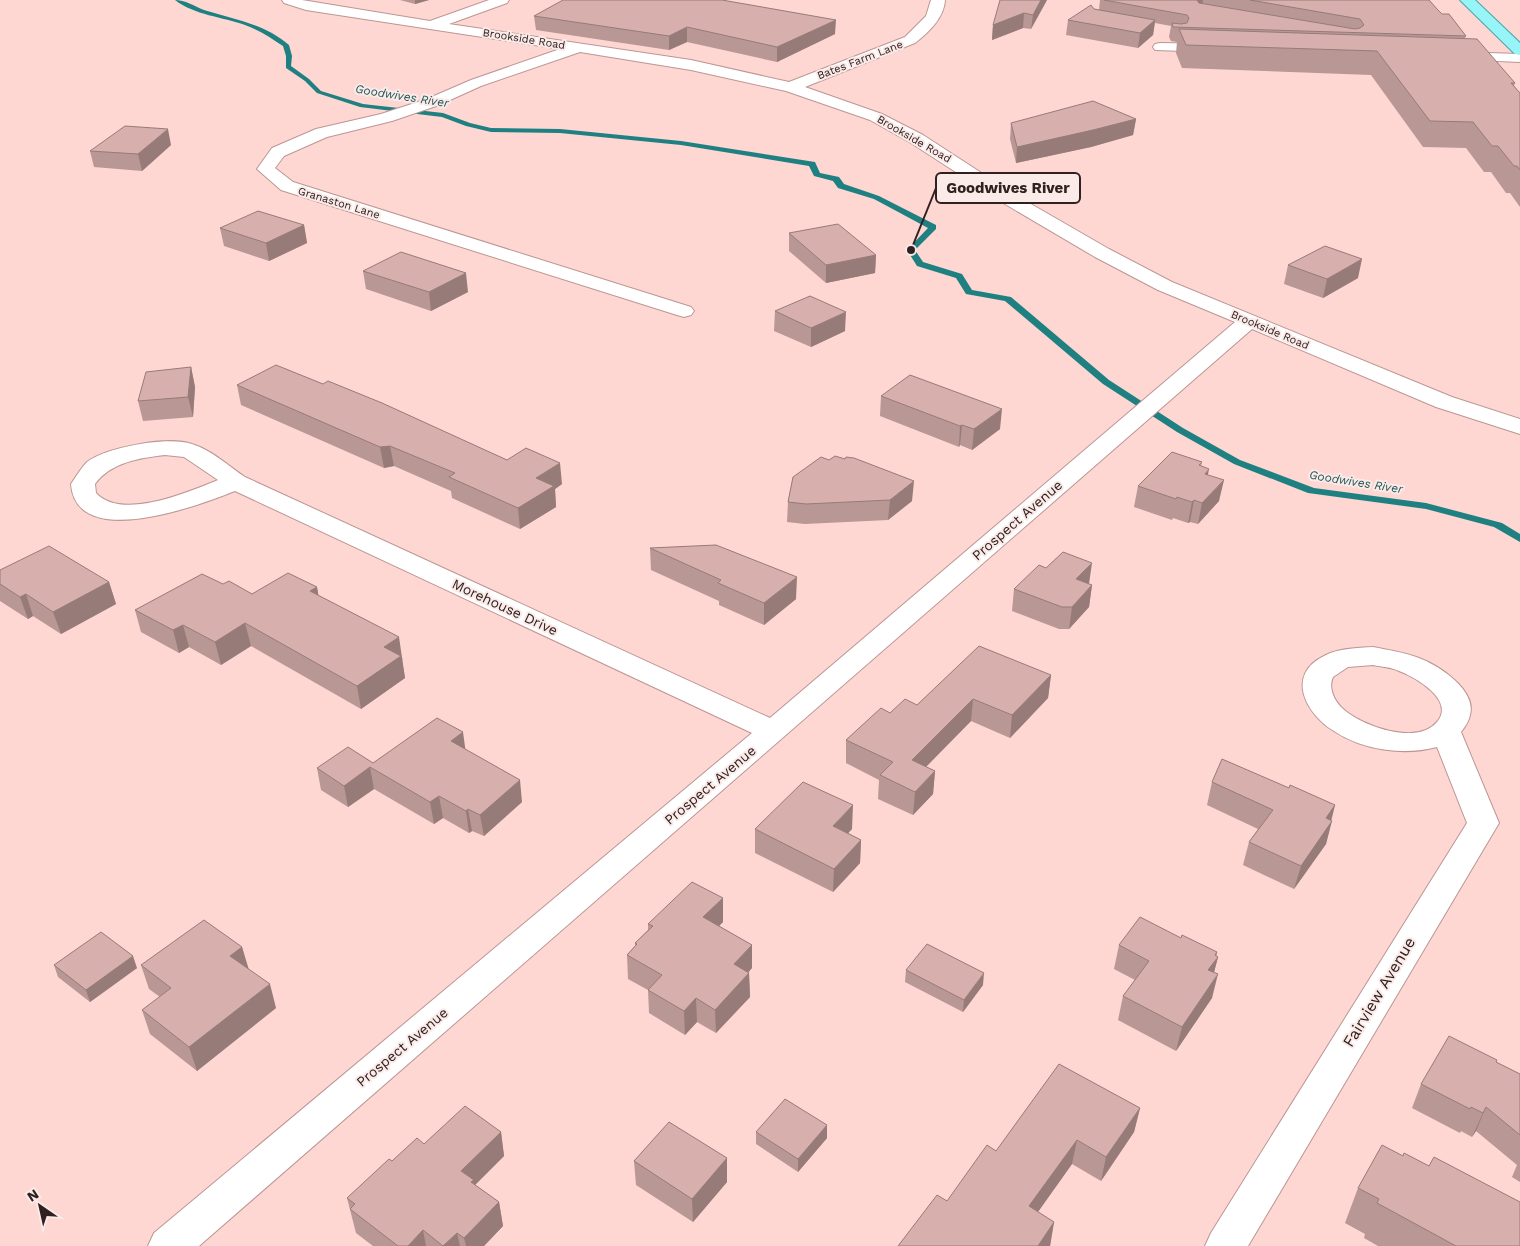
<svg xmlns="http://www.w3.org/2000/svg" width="1520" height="1246" viewBox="0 0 1520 1246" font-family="'Work Sans',sans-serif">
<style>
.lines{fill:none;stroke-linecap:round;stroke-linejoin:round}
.stream{fill:#1e8081;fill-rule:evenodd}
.street-casing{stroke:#bc9693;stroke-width:2}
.primary-casing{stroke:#45a7a9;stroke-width:2}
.street{fill:#fff;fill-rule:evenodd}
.primary{fill:#97f5f8;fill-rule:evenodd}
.wall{fill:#b99795}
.shaded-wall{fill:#967b79}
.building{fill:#d7b0ad;stroke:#967b79}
.labels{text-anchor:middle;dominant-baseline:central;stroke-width:4;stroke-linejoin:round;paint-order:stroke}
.far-street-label{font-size:11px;fill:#302120;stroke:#faeae8}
.far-water-label{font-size:12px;font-style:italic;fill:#225758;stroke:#faeae8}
.street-label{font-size:14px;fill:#302120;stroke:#faeae8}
.near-street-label{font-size:16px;fill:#302120;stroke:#faeae8}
.leader{fill:none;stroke:#302120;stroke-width:2}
.callout-dot{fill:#302120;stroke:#faeae8;stroke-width:2}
.callout{fill:#faeae8;stroke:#302120;stroke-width:2}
.callout-label{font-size:15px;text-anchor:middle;font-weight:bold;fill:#302120}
</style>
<rect width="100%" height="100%" fill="#fed6d2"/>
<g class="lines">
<path class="stream" d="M175,0c10,0 19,6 29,10 29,9 61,14 85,35l3,11 -1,10 18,13 12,12 42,13 80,9 27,10 21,5 69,1 121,12 134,21 5,11 19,4 5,7 35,12 57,29v4l-21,21 8,12 39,12 10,16 39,7 98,83 74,48 57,32 74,28 112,15 76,20 18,11v8l-26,-15 -68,-18 -118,-16 -74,-29 -57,-32 -74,-48 -98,-83 -39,-7 -10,-16 -39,-12 -10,-16 21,-22 -54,-29 -36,-11 -5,-7 -19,-5 -5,-10 -128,-21 -121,-12 -69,-1 -25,-6 -24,-9 -82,-10 -43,-14 -12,-12 -19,-13v-12l-3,-10c-12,-8 -24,-16 -38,-21 -22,-8 -51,-10 -70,-25z"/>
<g class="street-casing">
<path id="street" d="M282,0h20l128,21 59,-21h20l-2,3 -58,21 242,36 98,22 116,-45 21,-21 5,-16h14c-1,18 -16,32 -30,43l-110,44 77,27 41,21 94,61 92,53 63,33 280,115 68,22v15l-84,-27 -184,-78 -1053,917h-51l6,-13 598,-500 -517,-242c-35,14 -159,61 -164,-7 5,-7 10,-16 16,-22 20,-15 81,-26 105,-18 20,6 36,22 53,33l525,241 465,-396 -77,-32 -63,-33 -90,-53 -94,-61 -41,-23 -84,-29 -95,-21 -111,-18 -99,34 -42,19 -47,16 -65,16 -43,19 -9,12 18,14 398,125 3,4 -3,4 -7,2 -7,-2 -396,-125 -24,-21 15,-21 44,-19 65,-15 46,-15 44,-19 89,-31 -254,-39 -22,-7zM165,455l19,2 34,23c-30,12 -96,41 -122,13l-1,-9c16,-22 45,-26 70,-29z
M1160,43l53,1 5,1 2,3 -2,3 -5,1 -58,-2 -2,-3 2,-3z
M1456,52l64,2v8l-69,-3 -2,-3 2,-3z
M1373,647c15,3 31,5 46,11 19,7 58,32 51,57 -1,6 -5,12 -9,17l38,91 -251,423h-43l6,-13 256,-410 -30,-76c-33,9 -75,3 -103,-16 -28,-17 -49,-56 -10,-75 15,-8 33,-8 49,-9zM1373,665c9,2 18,2 26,6 16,6 57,29 38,51 -20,24 -76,4 -95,-14 -8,-8 -14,-20 -9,-31l15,-10z"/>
</g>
<g class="primary-casing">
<path id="primary" d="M1460,0h15l45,43v12l-5,-1z"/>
</g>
<use href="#street" class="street"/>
<use href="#primary" class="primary"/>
</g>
<path class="wall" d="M400,0h29l-14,4z
M1047,0l-16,29 -8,-1 -31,12 1,-15z
M1100,0h329l8,9 29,27 -1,2 50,45 -1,3 6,7v114l-10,-14h-4l-15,-21h-7l-18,-24 -43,-1 -52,-72 -189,-7 -6,-15 1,-11 -6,-1 -2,-4 2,-11 -16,-3 -2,12 -15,13 -72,-13 2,-15 26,-11 5,1z
M534,16l301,18 -58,28 -90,-20 -18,8 -133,-20z
M1136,119l-3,16 -42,12 -75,16 -6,-24 1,-16z
M171,145l-29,26 -48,-4 -4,-16z
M304,225l3,18 -38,18 -45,-15 -4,-18z
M789,233l87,22 -1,18 -49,10 -37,-32z
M1288,265l70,13 -35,20 -39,-14z
M363,271l105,21 -37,19 -65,-22z
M775,311l70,20 -34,16 -37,-16z
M191,367l4,20 -2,30 -50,4 -5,-20z
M237,385l270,75 55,24 -7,5 1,18 -36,22 -68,-31 -1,-7 -57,-25 -10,2 -143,-63z
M881,396l119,33 -28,21 -12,-5 -1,2 -79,-31z
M1202,462l-1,4 7,9 11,26 -21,23 -8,-2 -2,1 -15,-5 -1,2 -38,-13 4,-21z
M793,477l119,24 -24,19 -83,4 -18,-2 1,-20z
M650,548l146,51 -32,26 -45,-20v-4l-68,-31z
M0,570l109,12 7,22 -55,30 -28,-18 -5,3 -28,-18z
M223,584l29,10 65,-7 1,9 85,63 -1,1 3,18 -44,31 -110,-63 -30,19 -32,-18 -10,6 -38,-21 -6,-22z
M1089,584l3,1 -3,22 -20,22h-10l-47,-18 2,-22z
M1051,675l-3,23 -38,40 -39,-17 -45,46 9,4 -2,23 -20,21 -35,-16 1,-19 -33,-17v-23l71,-35z
M466,749l56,53 -38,34 -12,-5 -3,2 -26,-15 -9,6 -60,-35 -26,18 -27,-17 -4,-22 56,-5z
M1212,782l77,6 46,17 -9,39 -32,45 -51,-24 6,-23 9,-13 -51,-24z
M755,829h97l-4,4 13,7 -1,23 -27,29 -78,-39z
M723,898v24l-4,4 33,19v23l-4,4 1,1 1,24 -34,36 -19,-11 -12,13 -36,-22 -1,-23 -20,-11 -1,-24 8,-9v-3l13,-13v-6z
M1181,938l36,14 -1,4 2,1 -4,15 -2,26 -36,53 -58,-31 5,-24 12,-16 -21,-11 5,-24z
M242,947l6,22 28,39 -79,63 -47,-37 -8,-24 18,-13 -11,-8 -8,-24z
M54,965l83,3 -47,34 -32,-25z
M906,970l77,15 -20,27 -58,-30z
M1496,1062l24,12v108l-8,-5 5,-12 -41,-34 -4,6 -11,-6 -1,2 -48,-25 9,-24z
M1140,1108l-6,24 -33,49 -29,-17 -34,48 16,10 -4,24h-152l49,-45z
M501,1132l3,24 -29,29 24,17 4,24 -19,20h-111l-17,-13 -9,-35 45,-37 32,-17z
M756,1132l71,6 -29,34 -42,-28z
M1403,1156l26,10 91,80h-142l-14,-8 1,-4 -20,-11 13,-35z
M727,1158v24l-34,40 -57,-37 -2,-24z"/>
<path class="shaded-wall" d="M415,0h14l-14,4z
M1041,0h6l-16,29 2,-14z
M1195,0h8l-1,6z
M1024,13l-1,15 -31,12 1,-15z
M836,20l-1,14 -58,28v-15z
M1155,20l-2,15 -15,13 2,-15z
M687,27v15l-18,8v-14z
M1136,119l-3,16 -42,12 -75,16 1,-16z
M168,129l3,16 -29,26 -4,-17z
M304,225l3,18 -38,18 -3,-18z
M876,255l-1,18 -49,10v-18z
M1362,259l-4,19 -35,20 4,-19z
M466,273l2,19 -37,19 -2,-19z
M846,312l-1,19 -34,16v-19z
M191,367l4,20 -2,30 -5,-20z
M1002,409l-2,20 -28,21 2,-21z
M962,425l-2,20 -1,2 1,-21z
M390,446l4,20 -10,2 -4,-21z
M560,463l2,21 -7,5 1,18 -36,22 -2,-21 18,-30z
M1209,469l-4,21v-16z
M1224,480l-5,21 -21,23 4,-21z
M914,481l-2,20 -24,19 2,-20z
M1194,500l-4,22 -2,1 4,-21z
M1092,563l-3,21 -13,-5z
M797,577l-1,22 -32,26v-22z
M109,582l7,22 -55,30 -8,-22z
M1092,585l-3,22 -20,22 3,-22z
M317,587l4,22 -11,-18z
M26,594l7,22 -5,3 -8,-22z
M245,623l6,23 -30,19 -6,-23z
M183,625l6,22 -10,6 -6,-23z
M399,637l6,41 -44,31 -4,-23 27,-39z
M1051,675l-3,23 -38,40 2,-23z
M973,699l-2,22 -61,62 2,-23z
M463,732l3,22 -15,-13z
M370,767l4,22 -26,18 -4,-21z
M935,771l-2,23 -20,21 2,-23z
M520,780l2,22 -38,34 -4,-21z
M439,796l4,22 -9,6 -4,-22z
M853,805l-1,24 -20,21 1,-24z
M1335,805l-5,19 2,-3 -6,23 -32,45 7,-23 25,-48z
M468,809l4,22 -3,2 -3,-22z
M861,840l-1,23 -27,29 1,-23z
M723,898v24l-19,19 -1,-24z
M752,945v23l-17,20 -1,-24z
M242,947l7,23 -19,-14z
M1217,952l-2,9 3,-4 -6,23 -4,-10z
M133,956l4,12 -47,34 -4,-12z
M749,973l1,24 -34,36 -1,-23z
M984,973l-1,12 -20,27 1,-12z
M1218,974l-6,24 -36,53 6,-24z
M270,984l6,24 -79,63 -8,-24z
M696,998l1,24 -12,13 -1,-24z
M1486,1107l-10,24 -4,6 11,-24z
M1140,1108l-6,24 -33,49 5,-24z
M827,1125v13l-29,34v-13z
M501,1132l3,24 -32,32 -11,-17z
M1077,1140l-5,24 -47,66 4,-24z
M727,1158v24l-34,40 -1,-23z
M499,1202l4,24 -19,20h-18l-2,-8z
M1054,1222l-4,24h-12z
M423,1230l3,16h-18z
M457,1233l3,13h-17z"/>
<path class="building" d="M563,0h159l114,20 -59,27 -90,-20 -18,9 -135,-20z
M1000,0h41l-8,15 -9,-2 -31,12z
M1104,0h93l2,3 156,26 5,-1 4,-3 -4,-6 -110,-19h179l8,9 5,5h7l17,22 -293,-9 -1,-4 9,1 6,-1 2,-5 -2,-3z
M1091,5l3,4 61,11 -15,13 -72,-13z
M1179,29l298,10 38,44h-4l9,10v77l-3,-4h-3l-16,-20h-6l-19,-24 -43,-1 -53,-70 -191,-6z
M1093,101l43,18 -43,11 -76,17 -6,-24z
M125,126l43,3 -30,25 -48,-3z
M258,211l46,14 -38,18 -46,-15z
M838,224l38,31 -50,10 -37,-32z
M1325,246l37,13 -35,20 -39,-14z
M401,252l65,21 -37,19 -66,-21z
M810,296l36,16 -35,16 -36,-17z
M276,365l47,19 5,-3 54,22 125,57 19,-12 34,15 -24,15 18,8 -36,22 -69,-31 6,-4 -65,-27 -10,1 -143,-62z
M191,367l-3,30 -50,4 8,-29z
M910,375l92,34 -28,20 -12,-4 -2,1 -79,-30z
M1172,452l30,10 -3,3 10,4 -4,5 19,6 -22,23 -8,-3 -2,2 -15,-5 -1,2 -38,-13z
M835,456l10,3 1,-2 8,1 60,23 -24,19 -84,4 -18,-2 5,-25 28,-20 8,3z
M716,545l81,32 -33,26 -46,-20 3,-3 -71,-32z
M49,546l60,36 -56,30 -27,-18 -6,3 -20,-13v-14z
M1063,552l29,11 -16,16 16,6 -20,22h-10l-48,-18 25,-24 7,3z
M288,573l29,14 -7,4 89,46 -15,10 17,9 -44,30 -112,-63 -30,19 -32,-17 -10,5 -38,-20 67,-36 21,10 6,-3 23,13z
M979,646l72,29 -39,40 -39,-16 -61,61 23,11 -20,21 -35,-17 13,-13 -47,-22 35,-32 9,5 15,-14 12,6z
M437,718l26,14 -12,9 69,39 -40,35 -12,-6 -2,2 -27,-15 -9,6 -60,-35 -26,19 -27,-18 31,-21 25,16z
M1222,759l67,29 1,-3 45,20 -9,13 6,3 -31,45 -52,-24 24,-32 -61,-28z
M803,782l50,23 -20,21 28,14 -27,29 -79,-40z
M692,882l31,16 -20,19 49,28 -18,19 15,9 -34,37 -19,-12 -12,13 -36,-21 14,-15 -35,-20 10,-11 -2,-1 18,-17 -5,-2z
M1140,917l41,21 1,-3 35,17 -2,3 3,2 -10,13 10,4 -36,53 -59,-31 26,-35 -30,-16z
M204,920l38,27 -12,9 40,28 -81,63 -47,-37 29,-22 -30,-23z
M101,932l32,24 -47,34 -32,-25z
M927,944l57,29 -20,27 -58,-30z
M1449,1036l48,24 -1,2 24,12v61l-34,-28 -3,6 -12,-6 -1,2 -49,-25z
M1059,1064l81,44 -34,49 -29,-17 -48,66 25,16 -16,24h-140l39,-51 10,6 40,-56 9,6z
M785,1099l42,26 -29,34 -42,-27z
M465,1106l36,26 -40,39 13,9 -3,2 28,20 -35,36 -7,-5 -14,13 -20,-16 -15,16h-10l-48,-37 5,-5 -8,-6 42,-39 3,2 25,-23 7,6z
M669,1122l58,36 -35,41 -58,-38z
M1382,1145l21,11 1,-3 25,13 5,-9 86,45v44h-64l-79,-43 2,-4 -21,-11z"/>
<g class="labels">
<g class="far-street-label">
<text transform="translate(524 39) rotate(9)">Brookside Road</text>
<text transform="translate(860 60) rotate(-21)">Bates Farm Lane</text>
<text transform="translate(914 139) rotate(30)">Brookside Road</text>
<text transform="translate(339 203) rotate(17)">Granaston Lane</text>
<text transform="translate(1270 330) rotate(23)">Brookside Road</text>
</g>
<g class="far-water-label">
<text transform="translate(402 96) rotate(9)">Goodwives River</text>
<text transform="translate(1356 482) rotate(9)">Goodwives River</text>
</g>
<g class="street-label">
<text transform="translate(1017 520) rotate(-41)">Prospect Avenue</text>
<text transform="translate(505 607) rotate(25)">Morehouse Drive</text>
<text transform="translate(710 785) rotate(-40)">Prospect Avenue</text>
<text transform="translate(402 1047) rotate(-40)">Prospect Avenue</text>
</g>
<g class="near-street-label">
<text transform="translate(1379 992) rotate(-59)">Fairview Avenue</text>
</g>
</g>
<path class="leader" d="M911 250L936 188"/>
<circle class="callout-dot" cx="911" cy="250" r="5"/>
<rect class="callout" x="936" y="173" width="144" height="30" rx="5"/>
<g class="callout-label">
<text x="1008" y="193">Goodwives River</text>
</g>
<g transform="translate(40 1206) rotate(326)" stroke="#faeae8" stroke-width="4" paint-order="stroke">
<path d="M0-4L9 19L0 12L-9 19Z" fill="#302120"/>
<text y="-8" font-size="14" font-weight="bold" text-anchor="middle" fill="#302120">N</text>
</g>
</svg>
